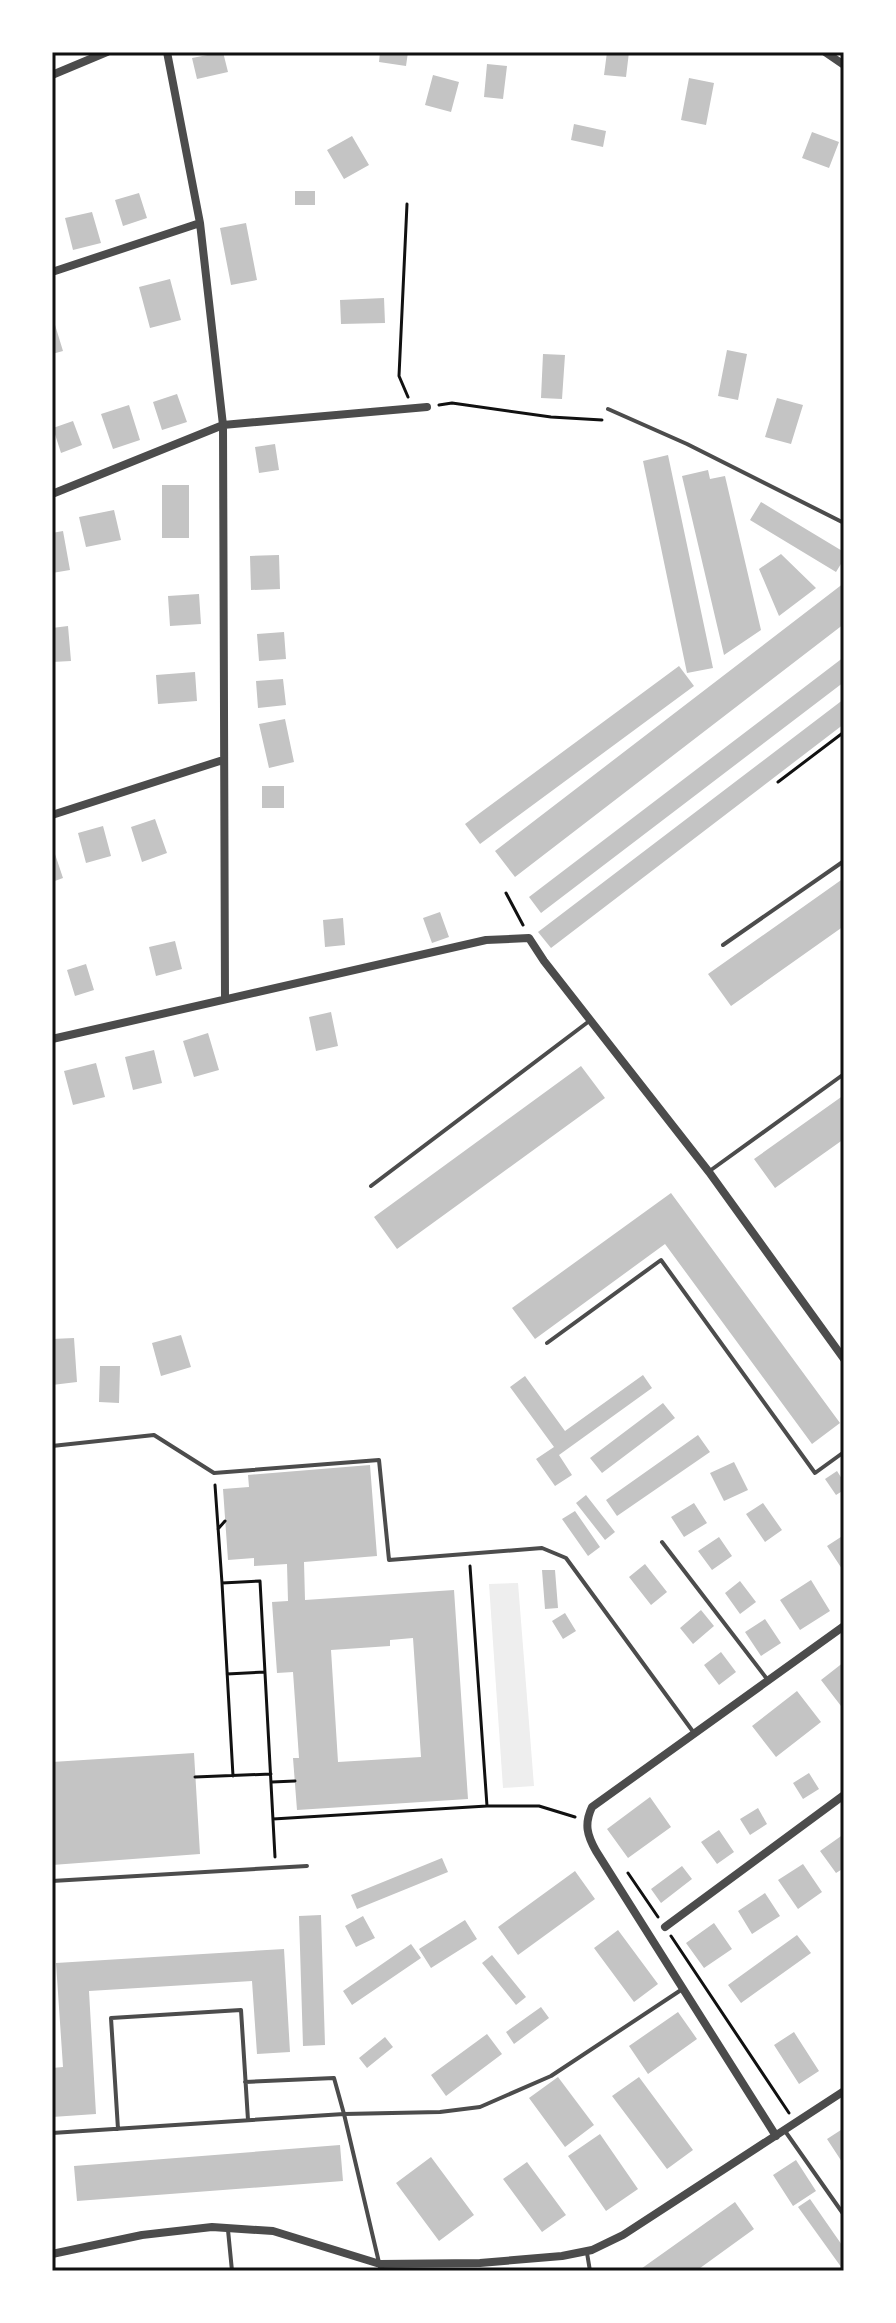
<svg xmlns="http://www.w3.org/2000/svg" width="896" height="2323" viewBox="0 0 896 2323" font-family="'DejaVu Sans',sans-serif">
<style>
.green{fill:#eee}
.building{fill:#c4c4c4;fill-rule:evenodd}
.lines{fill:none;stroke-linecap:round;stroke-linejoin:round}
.path{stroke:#111;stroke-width:3}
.service{stroke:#4c4c4c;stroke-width:4}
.minor{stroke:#4c4c4c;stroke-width:8}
.neatline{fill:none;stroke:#111;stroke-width:3}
</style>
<rect width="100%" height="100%" fill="#fff"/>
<path class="green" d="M518,1583l16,203 -31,2 -14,-204z"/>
<path class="building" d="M223,52l5,20 -31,7 -5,-21z
M380,52h28l-2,14 -27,-4z
M607,52h22l-3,25 -22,-2z
M487,64l20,2 -4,33 -19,-2z
M433,75l26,7 -8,30 -26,-7z
M689,78l25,5 -8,42 -25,-5z
M574,124l32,7 -3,16 -32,-7z
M812,132l27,10 -10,26 -27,-10z
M352,136l17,29 -25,14 -17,-29z
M295,191h20v14h-20z
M139,193l8,25 -24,8 -8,-26z
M92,212l9,31 -28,7 -8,-32z
M246,223l11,57 -26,5 -11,-57z
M170,279l11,41 -31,8 -11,-41z
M384,298l1,25 -44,1 -1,-24z
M52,315l11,36 -11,3z
M727,350l20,4 -9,46 -20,-4z
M543,354l22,1 -3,44 -21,-1z
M177,394l10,28 -25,8 -9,-28z
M777,398l26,7 -12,39 -26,-7z
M129,405l11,35 -27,9 -12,-35z
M73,421l9,24 -21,8 -8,-25z
M275,444l4,26 -20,3 -4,-26z
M668,455l45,213 -26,5 -44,-212z
M708,470l2,9 15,-3 36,154 -37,25 -42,-179z
M162,485h27v53h-27z
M761,502l83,50v7l-8,13 -86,-52z
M114,510l7,30 -35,7 -7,-30z
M63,531l7,39 -18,3v-40z
M781,554l35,34 -37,28 -20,-47z
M279,555l1,34 -29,1 -1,-34z
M844,583v41l-329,253 -20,-26z
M199,594l2,30 -31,2 -2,-30z
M68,626l3,35 -19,1v-34z
M284,632l2,27 -27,2 -2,-27z
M844,657v25l-303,231 -12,-16z
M679,666l15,20 -214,158 -15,-20z
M195,672l2,29 -39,3 -2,-29z
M283,679l3,26 -28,3 -2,-27z
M844,699v25l-293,224 -13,-16z
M285,719l9,43 -25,6 -10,-44z
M262,786h22v22h-22z
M155,819l12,34 -25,9 -11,-35z
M103,826l8,30 -25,7 -8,-30z
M52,845l11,33 -11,4z
M844,878v48l-113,80 -23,-32z
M440,912l9,25 -17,6 -9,-25z
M343,918l2,27 -20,2 -2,-27z
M175,941l7,28 -26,7 -7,-29z
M86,964l8,26 -19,6 -8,-26z
M331,1012l7,34 -22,5 -7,-34z
M208,1033l11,37 -25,7 -11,-36z
M154,1050l8,33 -29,7 -8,-33z
M96,1063l9,34 -32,8 -9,-34z
M581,1066l24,32 -208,151 -23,-32z
M844,1095v44l-69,49 -21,-29z
M671,1193l169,230 -28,21 -147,-200 -130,95 -23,-31z
M181,1335l10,32 -30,9 -9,-33z
M74,1338l3,44 -25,3v-46z
M100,1366h20l-1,37 -20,-1z
M643,1375l9,13 -93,67 13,20 -17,11 -19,-27 18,-12 -44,-60 15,-11 40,55z
M663,1403l12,15 -73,55 -12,-15z
M698,1435l12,17 -93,64 -11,-16z
M734,1462l14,28 -24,11 -14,-28z
M370,1465l7,91 -73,6 1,38 149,-10 14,209 -171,11 -4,-52h6l-6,-86 -16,1 -5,-71 16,-1 -1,-37 -33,2v-8l-26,2 -5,-71 26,-2 -1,-12zM413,1638l8,119 -83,5 -7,-112 59,-4v-6z
M837,1471l7,11v8l-8,5 -11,-16z
M586,1495l29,37 -10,8 -29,-37z
M694,1503l13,20 -23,14 -13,-20z
M763,1503l19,27 -17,12 -19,-28z
M575,1511l25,36 -12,9 -26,-37z
M844,1535v37l-17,-26z
M719,1537l13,19 -20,14 -14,-19z
M645,1564l22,28 -16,13 -22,-28z
M542,1570h13l3,38 -13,1z
M811,1580l19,31 -30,19 -20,-30z
M740,1581l16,21 -16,12 -15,-21z
M701,1610l13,16 -21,18 -13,-16z
M565,1613l11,18 -13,8 -11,-18z
M765,1619l16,24 -20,13 -16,-24z
M721,1652l15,20 -17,13 -15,-20z
M844,1662v42l-3,2 -20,-26z
M797,1691l24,31 -45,35 -24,-31z
M194,1753l6,101 -148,11v-103z
M809,1773l10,16 -16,10 -10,-16z
M650,1797l21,30 -43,31 -21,-29z
M758,1808l9,16 -17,11 -10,-16z
M719,1830l15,22 -17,12 -16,-22z
M844,1834v34l-8,5 -16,-22z
M442,1858l6,14 -91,37 -6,-14z
M803,1864l19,28 -24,17 -20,-29z
M682,1866l10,13 -31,24 -10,-14z
M575,1871l20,28 -77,56 -20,-28z
M765,1893l15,23 -28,18 -14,-23z
M321,1915l4,130 -22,1 -4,-130z
M363,1916l12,22 -19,9 -11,-21z
M465,1920l12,19 -46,29 -12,-19z
M714,1923l18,26 -28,19 -18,-25z
M618,1930l40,54 -24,18 -40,-54z
M797,1935l14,18 -70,50 -13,-18z
M411,1944l10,14 -69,47 -9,-14z
M284,1949l6,103 -33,2 -5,-73 -163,10 7,123 -44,3v-49l11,-1 -7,-104z
M492,1955l34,42 -10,8 -34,-42z
M541,2007l8,11 -35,26 -8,-12z
M678,2012l19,27 -49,35 -19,-28z
M794,2032l25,39 -20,13 -25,-39z
M487,2034l15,20 -56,42 -15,-21z
M385,2037l8,10 -26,21 -8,-10z
M558,2077l36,48 -29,22 -36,-49z
M639,2077l54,73 -26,19 -55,-73z
M844,2128v37l-17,-26z
M600,2134l38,55 -32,22 -38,-55z
M340,2145l3,36 -266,20 -3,-35z
M431,2157l43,58 -35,26 -43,-58z
M796,2160l20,31 -23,15 -20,-31z
M527,2162l39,53 -24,17 -39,-53z
M810,2199l34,49v23l-46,-64z
M735,2202l19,27 -58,42h-58z"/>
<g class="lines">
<path class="path" d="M407,204l-8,172 9,21
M439,405l13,-2 99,14 51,3
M778,782l66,-50
M506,893l17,32
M215,1485l7,98 38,-2 15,276
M218,1529l7,-8
M470,1566l17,240
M222,1583l11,193
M227,1674l38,-2
M195,1777l76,-3
M272,1782l23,-1
M273,1819l214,-13h52l36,11
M628,1873l30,44
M671,1936l118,177"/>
<path class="service" d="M608,409l79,35 157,79
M723,945l121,-84
M711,1170l133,-96
M371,1186l217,-164
M547,1343l114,-83 154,213 29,-21
M52,1446l102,-11 60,38 165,-13 10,100 153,-12 24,10 128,175
M662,1542l105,137
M52,1881l255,-15
M245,2082l89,-4 10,36 96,-2 40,-5 71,-31 130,-86
M118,2129l-7,-111 130,-8 7,110
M785,2131l59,84
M52,2133l292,-19 37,157
M228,2230l4,41
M587,2253l3,18"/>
<path class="minor" d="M167,52l33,171 23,202 2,573
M825,52l19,13
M52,75l55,-23
M52,272l148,-49
M52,494l171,-69 204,-18
M52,815l171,-55
M52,1039l434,-99 43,-2 15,23 165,211 135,187
M665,1927l179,-132
M776,2136l-180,-285c-9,-16 -12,-27 -4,-44l252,-181
M52,2254l90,-19 70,-8 61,4 107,33 100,-1 82,-7 30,-6 31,-15 221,-144"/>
</g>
<rect width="896" height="2323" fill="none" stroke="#ffffff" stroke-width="108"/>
<rect x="54" y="54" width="788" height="2215" class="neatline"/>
</svg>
